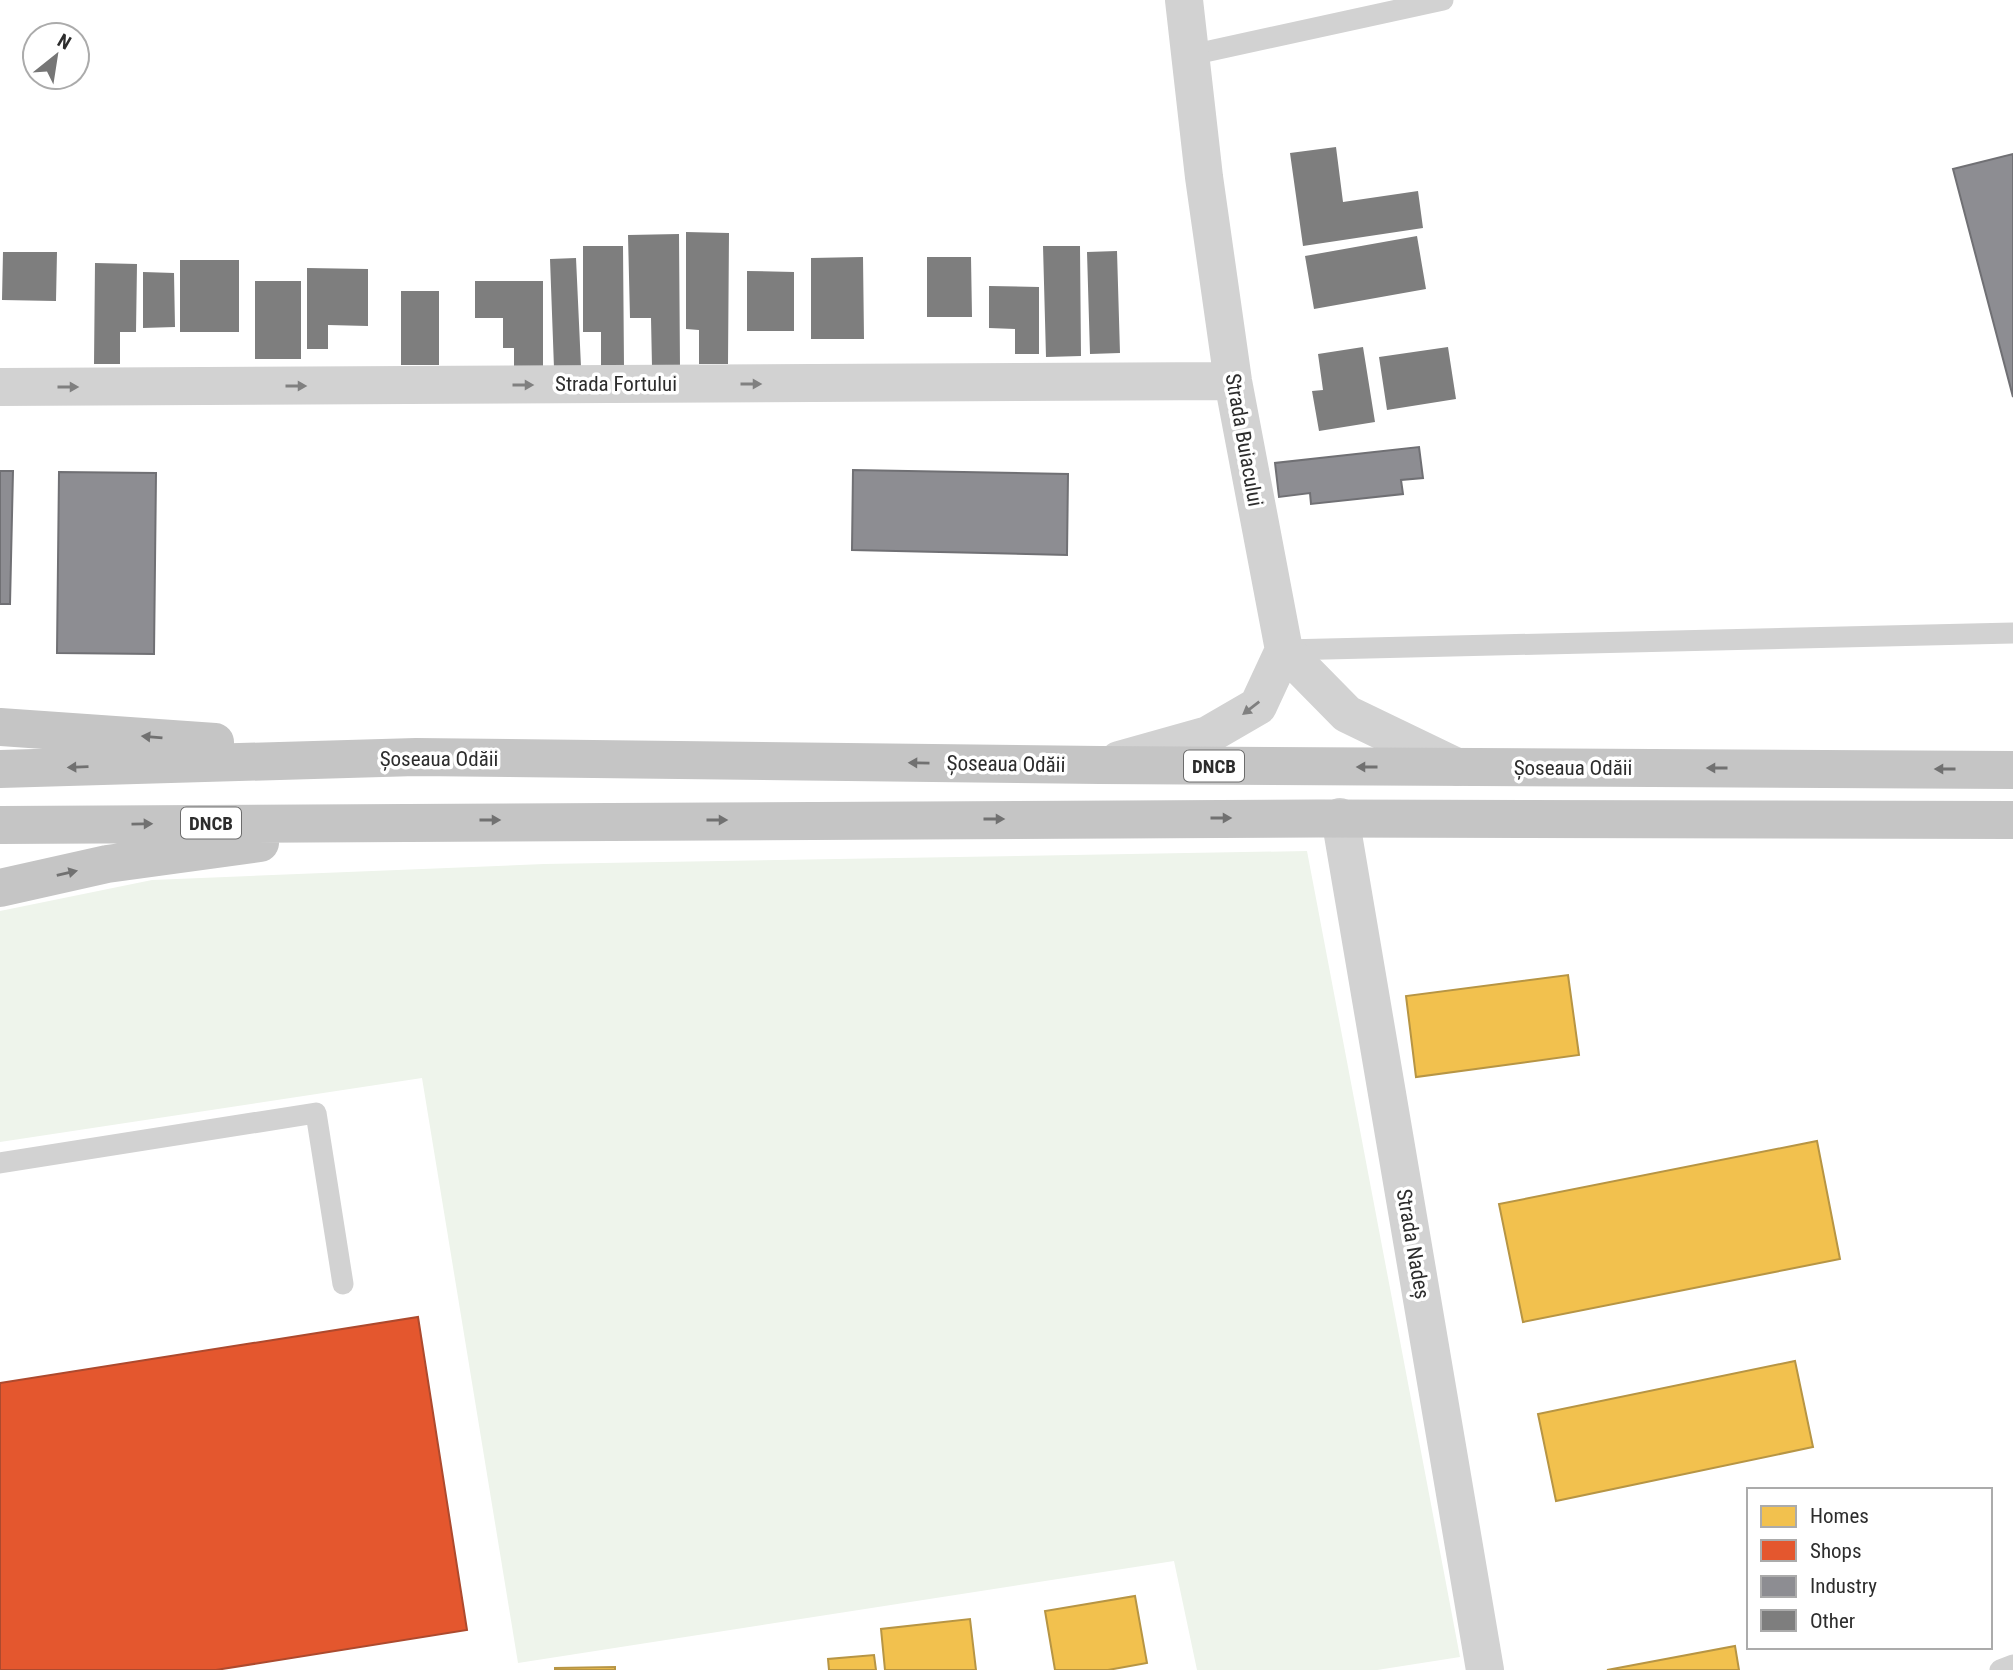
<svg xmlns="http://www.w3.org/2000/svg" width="2013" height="1670" viewBox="0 0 2013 1670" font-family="'Roboto Condensed',sans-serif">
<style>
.green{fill:#eef4eb}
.homes{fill:#f2c14e;stroke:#b79544;stroke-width:2}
.shops{fill:#e4572e;stroke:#ad4a2e;stroke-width:2}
.industry{fill:#8d8d92;stroke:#707074;stroke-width:2}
.building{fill:#7e7e7e}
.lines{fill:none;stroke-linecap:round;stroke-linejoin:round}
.service{stroke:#d2d2d2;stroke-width:21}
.minor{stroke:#d2d2d2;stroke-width:38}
.primary{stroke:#c5c5c5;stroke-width:38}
.oneway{fill:#808080}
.oneway2{fill:#717171}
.labels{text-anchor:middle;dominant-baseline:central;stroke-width:7;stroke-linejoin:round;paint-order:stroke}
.shield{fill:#fff;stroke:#6c6c6c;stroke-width:2}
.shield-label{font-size:19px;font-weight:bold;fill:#2d2d2d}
.street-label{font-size:21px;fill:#2d2d2d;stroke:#fff}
</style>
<rect width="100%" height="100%" fill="#fff"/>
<path class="green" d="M1307,851l153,806 -83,13h-180l-23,-109 -656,102 -96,-585 -422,64v-231l152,-31 392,-16z"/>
<path class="homes" d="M1568,975l11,80 -163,22 -10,-81z
M1817,1141l23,118 -317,63 -24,-118z
M1795,1361l18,86 -257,54 -18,-87z
M1135,1596l12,67 -39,7h-53l-10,-59z
M970,1619l6,51h-91l-4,-41z
M1735,1646l4,24h-132z
M874,1655l2,15h-47l-1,-11z
M615,1667v3h-60v-2z"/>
<path class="shops" d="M418,1317l49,313 -251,40h-216v-287z"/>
<path class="industry" d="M2013,154v243l-60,-228z
M1419,447l4,31 -22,2 2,14 -92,10 -1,-11 -31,4 -4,-34z
M853,470l215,4 -1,81 -215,-5z
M0,471h13l-3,133h-10z
M59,472l97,1 -2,181 -97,-1z"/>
<path class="building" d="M1336,147l7,55 75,-11 5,37 -120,18 -13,-93z
M686,232l43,1 -1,131h-29v-34l-13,-1z
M679,234l1,133h-28l-1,-49h-21l-2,-83z
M1417,236l9,53 -112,20 -9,-53z
M583,246h40l1,121h-23v-35h-18z
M1043,246h37l1,110 -35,1z
M1117,251l3,102 -30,1 -3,-102z
M3,252h54l-1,49 -54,-1z
M863,257l1,82h-53v-81z
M927,257h44l1,60h-45z
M576,258l5,109 -27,1 -4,-109z
M180,260h59v72h-59z
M95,263l42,1 -1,68h-16v32h-26z
M307,268l61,1v57l-40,-1v24h-21z
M747,271l47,1v59h-47z
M143,272l31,1 1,54 -32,1z
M255,281h46v78h-46z
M475,281h68v85h-29v-18h-11v-30h-28z
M989,286l50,1v67h-24v-25l-26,-1z
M401,291h38v74h-38z
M1363,347l12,75 -56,9 -7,-40 11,-1 -5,-36z
M1448,347l8,52 -69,11 -8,-53z"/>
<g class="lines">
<path class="service" d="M1191,55l252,-55
M1284,650l729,-17
M0,1163l316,-50 27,171
M2000,1670l13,-5"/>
<path class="minor" d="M0,387l1233,-6
M1284,650l63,64 110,53
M1119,760l89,-25 50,-29 26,-56 -51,-269 -29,-204 -20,-177
M1340,817l145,853"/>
<path class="primary" d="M0,727l215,15
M0,769l416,-12 684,8 913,5
M0,825c671,-7 1342,-8 2013,-5
M0,888l107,-24 153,-21"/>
</g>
<defs><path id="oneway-solid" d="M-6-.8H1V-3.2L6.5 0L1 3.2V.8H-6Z" transform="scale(1.75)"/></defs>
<g class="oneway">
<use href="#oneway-solid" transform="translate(751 384)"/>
<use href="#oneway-solid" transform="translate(523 385)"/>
<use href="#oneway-solid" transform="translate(296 386)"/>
<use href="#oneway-solid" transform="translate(68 387)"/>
<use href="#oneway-solid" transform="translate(1251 708) rotate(142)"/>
</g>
<g class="oneway2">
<use href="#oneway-solid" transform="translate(152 737) rotate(-175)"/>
<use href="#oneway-solid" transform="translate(919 763) rotate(-179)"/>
<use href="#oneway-solid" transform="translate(78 767) rotate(178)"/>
<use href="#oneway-solid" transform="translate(1367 767) rotate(-180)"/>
<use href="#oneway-solid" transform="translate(1717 768) rotate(-180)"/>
<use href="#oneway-solid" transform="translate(1945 769) rotate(-180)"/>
<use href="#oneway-solid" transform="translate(1221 818)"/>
<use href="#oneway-solid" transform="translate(994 819)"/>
<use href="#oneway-solid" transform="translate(490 820)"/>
<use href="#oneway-solid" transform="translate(717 820)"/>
<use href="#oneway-solid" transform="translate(142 824) rotate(-1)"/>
<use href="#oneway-solid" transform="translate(67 873) rotate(-13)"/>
</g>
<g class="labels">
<g class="shield">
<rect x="1184" y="750.5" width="60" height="31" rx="5"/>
<rect x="181" y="807.5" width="60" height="31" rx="5"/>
</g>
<g class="shield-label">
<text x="1214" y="766">DNCB</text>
<text x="211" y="823">DNCB</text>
</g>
<g class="street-label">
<text x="616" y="384">Strada Fortului</text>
<text transform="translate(1244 440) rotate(80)">Strada Buiacului</text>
<text x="439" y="759">Șoseaua Odăii</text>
<text transform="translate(1006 764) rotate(1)">Șoseaua Odăii</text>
<text x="1573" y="768">Șoseaua Odăii</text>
<text transform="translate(1413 1244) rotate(80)">Strada Nadeș</text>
</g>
</g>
<rect x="1747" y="1488" width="245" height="161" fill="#ffffff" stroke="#ababab" stroke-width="2"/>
<rect x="1761" y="1506" width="35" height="21" fill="#f2c14e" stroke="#ababab" stroke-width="2"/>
<text x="1810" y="1523" font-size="21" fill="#2d2d2d">Homes</text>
<rect x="1761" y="1540" width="35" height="21" fill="#e4572e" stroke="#ababab" stroke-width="2"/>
<text x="1810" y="1558" font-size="21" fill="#2d2d2d">Shops</text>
<rect x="1761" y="1576" width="35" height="21" fill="#8d8d92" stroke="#ababab" stroke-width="2"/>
<text x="1810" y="1593" font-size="21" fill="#2d2d2d">Industry</text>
<rect x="1761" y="1610" width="35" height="21" fill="#7e7e7e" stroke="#ababab" stroke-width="2"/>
<text x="1810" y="1628" font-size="21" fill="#2d2d2d">Other</text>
<g transform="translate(56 56) rotate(30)"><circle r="33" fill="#ffffff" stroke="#ababab" stroke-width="2"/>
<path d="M0-5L12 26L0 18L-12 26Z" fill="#767676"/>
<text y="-10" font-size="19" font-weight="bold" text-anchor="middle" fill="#2d2d2d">N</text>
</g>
</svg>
